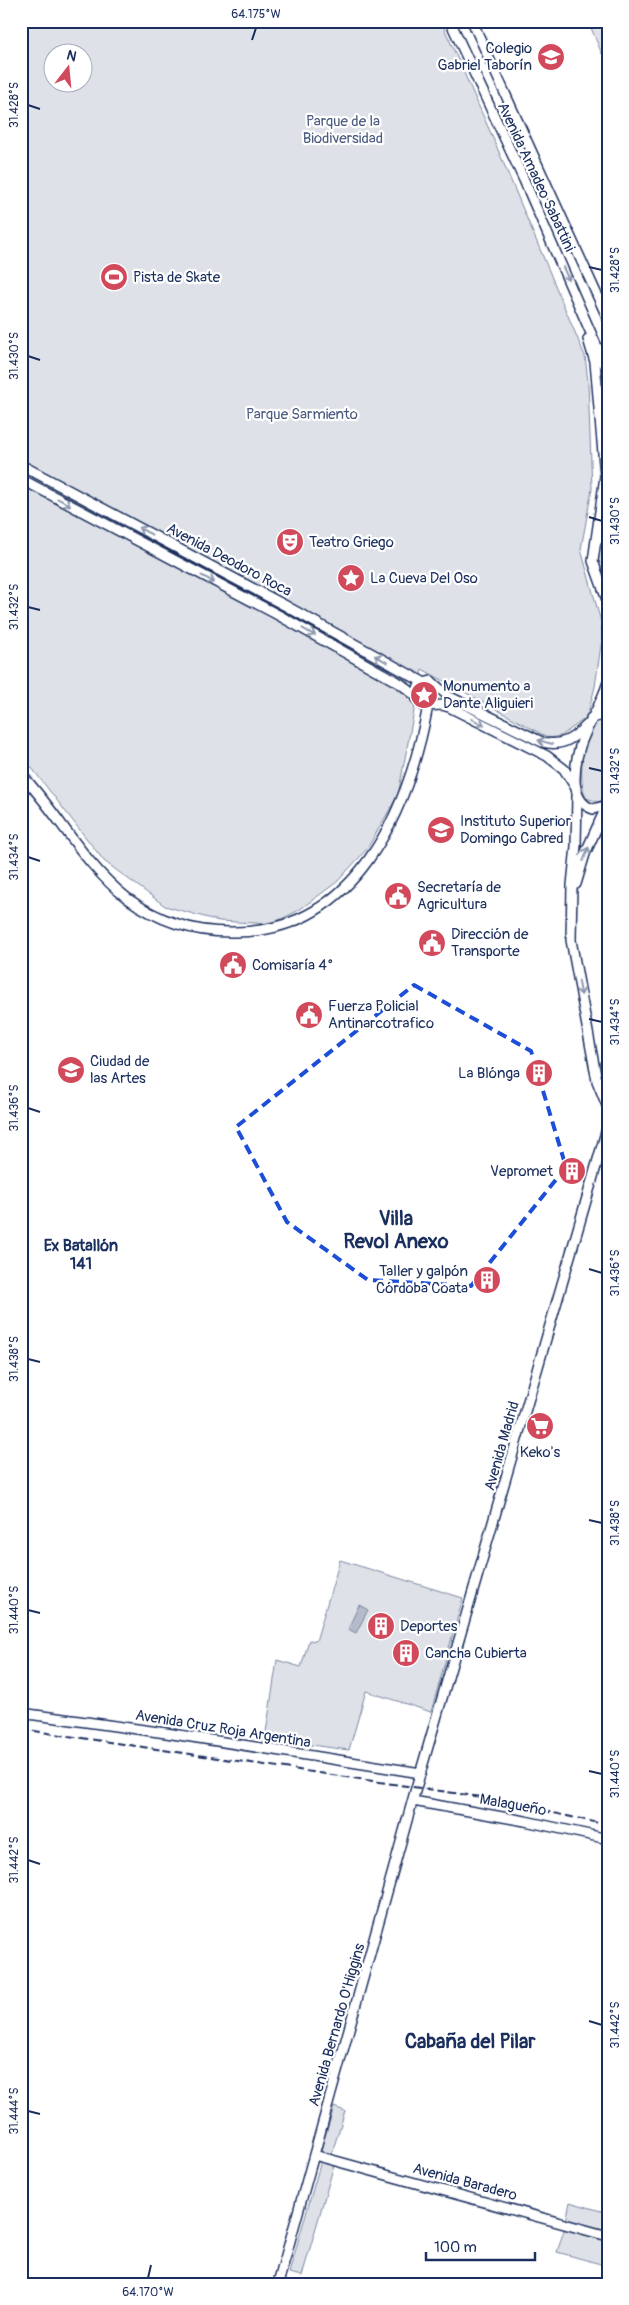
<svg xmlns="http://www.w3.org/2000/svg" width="629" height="2305" viewBox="0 0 629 2305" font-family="Pangolin,sans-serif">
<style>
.green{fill:#dee1e7;stroke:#7c88a2;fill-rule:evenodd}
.water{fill:#b5bbca;stroke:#77839f}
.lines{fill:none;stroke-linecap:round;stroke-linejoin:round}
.secondary-casing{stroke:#1b2f5e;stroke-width:12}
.primary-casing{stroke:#1b2f5e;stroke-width:12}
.secondary{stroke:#fff;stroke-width:9}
.primary{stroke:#fff;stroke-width:9}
.rail{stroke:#1b2f5e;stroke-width:2;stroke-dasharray:8 4;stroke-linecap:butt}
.oneway{stroke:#8d97ae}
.marked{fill:none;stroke:#1d4ed8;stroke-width:4;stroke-dasharray:10 6;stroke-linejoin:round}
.ticks{fill:none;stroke:#1b2f5e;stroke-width:2}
.labels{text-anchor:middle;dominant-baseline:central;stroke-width:4.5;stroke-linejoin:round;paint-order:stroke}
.poi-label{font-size:15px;fill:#1b2f5e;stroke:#fff;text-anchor:start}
.park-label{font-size:15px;fill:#4c5c80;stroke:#fff}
.street-label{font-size:15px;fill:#1b2f5e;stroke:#fff}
.neighbourhood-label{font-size:16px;font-weight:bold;fill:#1b2f5e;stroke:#fff}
.district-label{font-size:20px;font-weight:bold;fill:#1b2f5e;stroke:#fff}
.neatline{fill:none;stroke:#1b2f5e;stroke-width:2}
.ticks-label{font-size:12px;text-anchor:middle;fill:#1b2f5e}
</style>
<rect width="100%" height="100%" fill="#fff"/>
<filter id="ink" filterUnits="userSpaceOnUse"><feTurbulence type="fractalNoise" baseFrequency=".02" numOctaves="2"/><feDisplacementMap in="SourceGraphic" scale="10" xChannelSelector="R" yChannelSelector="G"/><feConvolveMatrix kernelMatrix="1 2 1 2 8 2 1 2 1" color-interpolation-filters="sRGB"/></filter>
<g filter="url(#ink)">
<path class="green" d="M21,21h420l52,117 92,218 3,26 4,107 -11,60 20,73 1,16 -7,49 -8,30 -26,19 -12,2 -127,-69 -24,126 -31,54 -30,33 -38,28 -27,14 -53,-3 -54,-15 -61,-45 -83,-107zM52,52h30v30h-30z
M588,21h20v30l-6,3z
M596,352l12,29v90z
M608,530v46c-17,-13 -12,-31 0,-46z
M606,719l2,78 -10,5 -12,-4c-8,-16 -5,-63 9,-76 3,-2 7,-2 11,-3z
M340,1560l123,38 -32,114 -65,-21 -17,59 -84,-11 12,-79 24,7 8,-27 7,1z
M334,2107l11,4 -14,45 -11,-3z
M321,2161l13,4 -32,111 -13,-3z
M570,2202l38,11v19l-42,-11z
M565,2227l43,12v27l-51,-14z"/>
<path class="water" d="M359,1605l9,5 -12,23 -8,-4z"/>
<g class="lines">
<g class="secondary-casing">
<path id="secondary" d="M21,465l265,141 137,76
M21,479l259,137 121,68 15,12
M21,774c37,39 63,91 106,124 30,22 65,34 103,34 125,3 178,-120 198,-226
M576,788l-12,-19 -17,-13 -98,-49 -6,-2 -19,1 -7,-6 -1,-7 4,-9 11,-3 17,15 94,46c20,5 31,-3 45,-17
M577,796l-1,50 -4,39 -1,55 26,141 11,27
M576,884l9,-30 22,-49
M21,1713l145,20 255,40
M413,1801l112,20 83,18
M314,2155l294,81
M278,2284l138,-496 192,-663"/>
</g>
<g class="primary-casing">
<path id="primary" d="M450,21l74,159 84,192
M472,21l136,298
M588,339l7,23 10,114 -12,85 15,42
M596,541l12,-16
M608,682c-12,38 -34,56 -33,100 1,12 5,23 18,27l15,-4
M591,718l17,-4"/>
</g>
<use href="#secondary" class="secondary"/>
<use href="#primary" class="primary"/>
<path class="rail" d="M21,1729l460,68 127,28"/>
</g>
<defs><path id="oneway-shaft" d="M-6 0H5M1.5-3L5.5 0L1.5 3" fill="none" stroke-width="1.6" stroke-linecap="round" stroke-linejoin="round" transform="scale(1.25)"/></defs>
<g class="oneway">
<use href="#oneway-shaft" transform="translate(566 274) rotate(66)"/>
<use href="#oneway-shaft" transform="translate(64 502) rotate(28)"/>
<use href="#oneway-shaft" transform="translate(145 531) rotate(-152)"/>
<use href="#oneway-shaft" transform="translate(208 579) rotate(28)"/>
<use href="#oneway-shaft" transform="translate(309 632) rotate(29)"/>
<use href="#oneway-shaft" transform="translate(381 659) rotate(-151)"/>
<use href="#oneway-shaft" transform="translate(478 722) rotate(27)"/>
<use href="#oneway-shaft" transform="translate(545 742) rotate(-165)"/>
<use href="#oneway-shaft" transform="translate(586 854) rotate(-69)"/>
<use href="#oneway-shaft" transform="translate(580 988) rotate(80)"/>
</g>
</g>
<path class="marked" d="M414,985l117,66 35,116 -95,119 -103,-6 -81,-58 -51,-95z"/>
<path class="ticks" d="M252,40l4,-12M28,105l12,4M589,267l13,3M28,356l12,4M589,517l13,4M28,607l12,3M589,768l13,3M28,857l12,4M589,1019l13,3M28,1108l12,4M589,1269l13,4M28,1359l12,3M589,1520l13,3M28,1610l12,3M589,1771l13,3M28,1860l12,4M589,2021l13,4M28,2111l12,3M148,2278l3,-13"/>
<defs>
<g id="school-disc" transform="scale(1.4375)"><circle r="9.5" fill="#d1495b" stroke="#fff"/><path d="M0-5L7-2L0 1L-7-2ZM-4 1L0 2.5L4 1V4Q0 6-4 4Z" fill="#fff"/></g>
<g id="stadium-disc" transform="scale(1.4375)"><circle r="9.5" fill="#d1495b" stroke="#fff"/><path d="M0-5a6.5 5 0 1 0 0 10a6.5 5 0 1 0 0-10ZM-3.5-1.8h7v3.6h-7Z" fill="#fff"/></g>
<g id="theatre-disc" transform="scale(1.4375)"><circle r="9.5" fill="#d1495b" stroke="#fff"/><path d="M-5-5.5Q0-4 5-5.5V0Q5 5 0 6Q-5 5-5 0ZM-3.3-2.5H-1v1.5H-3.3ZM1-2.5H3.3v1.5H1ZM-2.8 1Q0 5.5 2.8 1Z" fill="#fff"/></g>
<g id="sight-disc" transform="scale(1.4375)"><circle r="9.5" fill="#d1495b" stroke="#fff"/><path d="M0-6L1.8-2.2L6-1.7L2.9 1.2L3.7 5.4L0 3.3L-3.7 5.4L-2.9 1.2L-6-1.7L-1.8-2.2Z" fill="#fff"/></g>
<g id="civic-disc" transform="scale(1.4375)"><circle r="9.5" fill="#d1495b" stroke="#fff"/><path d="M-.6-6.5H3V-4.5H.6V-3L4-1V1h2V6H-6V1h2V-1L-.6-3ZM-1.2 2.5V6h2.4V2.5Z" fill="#fff"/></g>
<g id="university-disc" transform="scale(1.4375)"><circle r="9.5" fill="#d1495b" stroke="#fff"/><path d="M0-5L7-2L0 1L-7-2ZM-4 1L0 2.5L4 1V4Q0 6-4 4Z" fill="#fff"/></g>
<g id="building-disc" transform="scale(1.4375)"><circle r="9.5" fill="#d1495b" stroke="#fff"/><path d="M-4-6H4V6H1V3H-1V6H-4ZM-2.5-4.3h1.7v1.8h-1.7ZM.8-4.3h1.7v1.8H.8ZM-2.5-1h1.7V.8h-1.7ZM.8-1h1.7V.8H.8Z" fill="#fff"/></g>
<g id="supermarket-disc" transform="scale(1.4375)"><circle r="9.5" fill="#d1495b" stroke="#fff"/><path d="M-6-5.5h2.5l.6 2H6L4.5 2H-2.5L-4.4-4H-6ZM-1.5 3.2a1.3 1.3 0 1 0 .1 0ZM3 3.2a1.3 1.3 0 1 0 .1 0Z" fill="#fff"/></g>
</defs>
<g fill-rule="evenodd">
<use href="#school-disc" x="551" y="57"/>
<use href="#stadium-disc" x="114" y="277"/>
<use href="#theatre-disc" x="290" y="542"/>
<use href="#sight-disc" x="351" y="578"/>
<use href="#sight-disc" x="424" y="695"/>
<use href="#school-disc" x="441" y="830"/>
<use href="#civic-disc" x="398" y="896"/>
<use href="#civic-disc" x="432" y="943"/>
<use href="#civic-disc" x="233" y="965"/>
<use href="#civic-disc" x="309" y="1015"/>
<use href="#university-disc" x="71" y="1070"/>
<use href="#building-disc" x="539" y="1073"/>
<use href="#building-disc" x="572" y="1171"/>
<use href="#building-disc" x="487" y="1280"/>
<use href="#supermarket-disc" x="540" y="1426"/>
<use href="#building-disc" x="381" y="1626"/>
<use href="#building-disc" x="406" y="1653"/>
</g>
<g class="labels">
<g class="poi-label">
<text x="532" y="48" text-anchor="end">Colegio<tspan x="532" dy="17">Gabriel Taborín</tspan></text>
<text x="133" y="277">Pista de Skate</text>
<text x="309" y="542">Teatro Griego</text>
<text x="370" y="578">La Cueva Del Oso</text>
<text x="443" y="686">Monumento a<tspan x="443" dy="17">Dante Aliguieri</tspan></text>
<text x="460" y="821">Instituto Superior<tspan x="460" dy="17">Domingo Cabred</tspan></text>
<text x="417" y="887">Secretaría de<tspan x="417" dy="17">Agricultura</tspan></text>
<text x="451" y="934">Dirección de<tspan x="451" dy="17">Transporte</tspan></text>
<text x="252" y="965">Comisaría 4°</text>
<text x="328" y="1006">Fuerza Policial<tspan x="328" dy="17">Antinarcotrafico</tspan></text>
<text x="90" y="1061">Ciudad de<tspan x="90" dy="17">las Artes</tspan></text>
<text x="520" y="1073" text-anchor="end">La Blónga</text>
<text x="553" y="1171" text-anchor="end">Vepromet</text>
<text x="468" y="1271" text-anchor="end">Taller y galpón<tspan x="468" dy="17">Córdoba Coata</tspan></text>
<text x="540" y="1452" text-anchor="middle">Keko's</text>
<text x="400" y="1626">Deportes</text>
<text x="425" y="1653">Cancha Cubierta</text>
</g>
<g class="park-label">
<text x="343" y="121">Parque de la<tspan x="343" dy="17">Biodiversidad</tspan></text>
<text x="302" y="414">Parque Sarmiento</text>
</g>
<g class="street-label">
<text transform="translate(536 177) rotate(65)">Avenida Amadeo Sabattini</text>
<text transform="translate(229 560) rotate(28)">Avenida Deodoro Roca</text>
<text transform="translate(502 1446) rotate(-74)">Avenida Madrid</text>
<text transform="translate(223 1729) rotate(9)">Avenida Cruz Roja Argentina</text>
<text transform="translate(513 1805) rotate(10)">Malagueño</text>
<text transform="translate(337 2025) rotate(-74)">Avenida Bernardo O'Higgins</text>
<text transform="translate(465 2182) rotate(15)">Avenida Baradero</text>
</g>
<g class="neighbourhood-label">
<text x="81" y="1246">Ex Batallón<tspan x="81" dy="18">141</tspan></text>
</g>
<g class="district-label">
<text x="396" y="1218">Villa<tspan x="396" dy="23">Revol Anexo</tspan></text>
<text x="470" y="2041">Cabaña del Pilar</text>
</g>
</g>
<rect width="629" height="2305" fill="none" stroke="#fff" stroke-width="55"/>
<g transform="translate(68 68) rotate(16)"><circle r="24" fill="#ffffff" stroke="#a4acbf"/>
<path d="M0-4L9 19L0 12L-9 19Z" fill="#d1495b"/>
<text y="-8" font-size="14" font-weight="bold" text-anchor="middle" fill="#1b2f5e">N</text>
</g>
<path d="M426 2252v8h109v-8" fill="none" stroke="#1b2f5e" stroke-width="2.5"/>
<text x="434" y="2252" font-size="15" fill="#1b2f5e" stroke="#ffffff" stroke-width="4" paint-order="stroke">100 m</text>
<rect x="28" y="28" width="574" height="2250" class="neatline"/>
<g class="ticks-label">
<text x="256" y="18">64.175°W</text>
<text transform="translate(14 105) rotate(-90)" y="4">31.428°S</text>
<text transform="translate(615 270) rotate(-90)" y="4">31.428°S</text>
<text transform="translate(14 356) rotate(-90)" y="4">31.430°S</text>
<text transform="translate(615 521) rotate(-90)" y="4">31.430°S</text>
<text transform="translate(14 607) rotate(-90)" y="4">31.432°S</text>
<text transform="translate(615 771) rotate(-90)" y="4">31.432°S</text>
<text transform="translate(14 857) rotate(-90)" y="4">31.434°S</text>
<text transform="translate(615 1022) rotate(-90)" y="4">31.434°S</text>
<text transform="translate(14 1108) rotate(-90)" y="4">31.436°S</text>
<text transform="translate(615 1273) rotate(-90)" y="4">31.436°S</text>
<text transform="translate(14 1359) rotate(-90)" y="4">31.438°S</text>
<text transform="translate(615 1523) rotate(-90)" y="4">31.438°S</text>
<text transform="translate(14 1610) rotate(-90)" y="4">31.440°S</text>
<text transform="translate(615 1774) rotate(-90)" y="4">31.440°S</text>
<text transform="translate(14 1860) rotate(-90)" y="4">31.442°S</text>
<text transform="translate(615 2025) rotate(-90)" y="4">31.442°S</text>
<text transform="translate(14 2111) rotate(-90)" y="4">31.444°S</text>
<text x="148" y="2296">64.170°W</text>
</g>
</svg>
